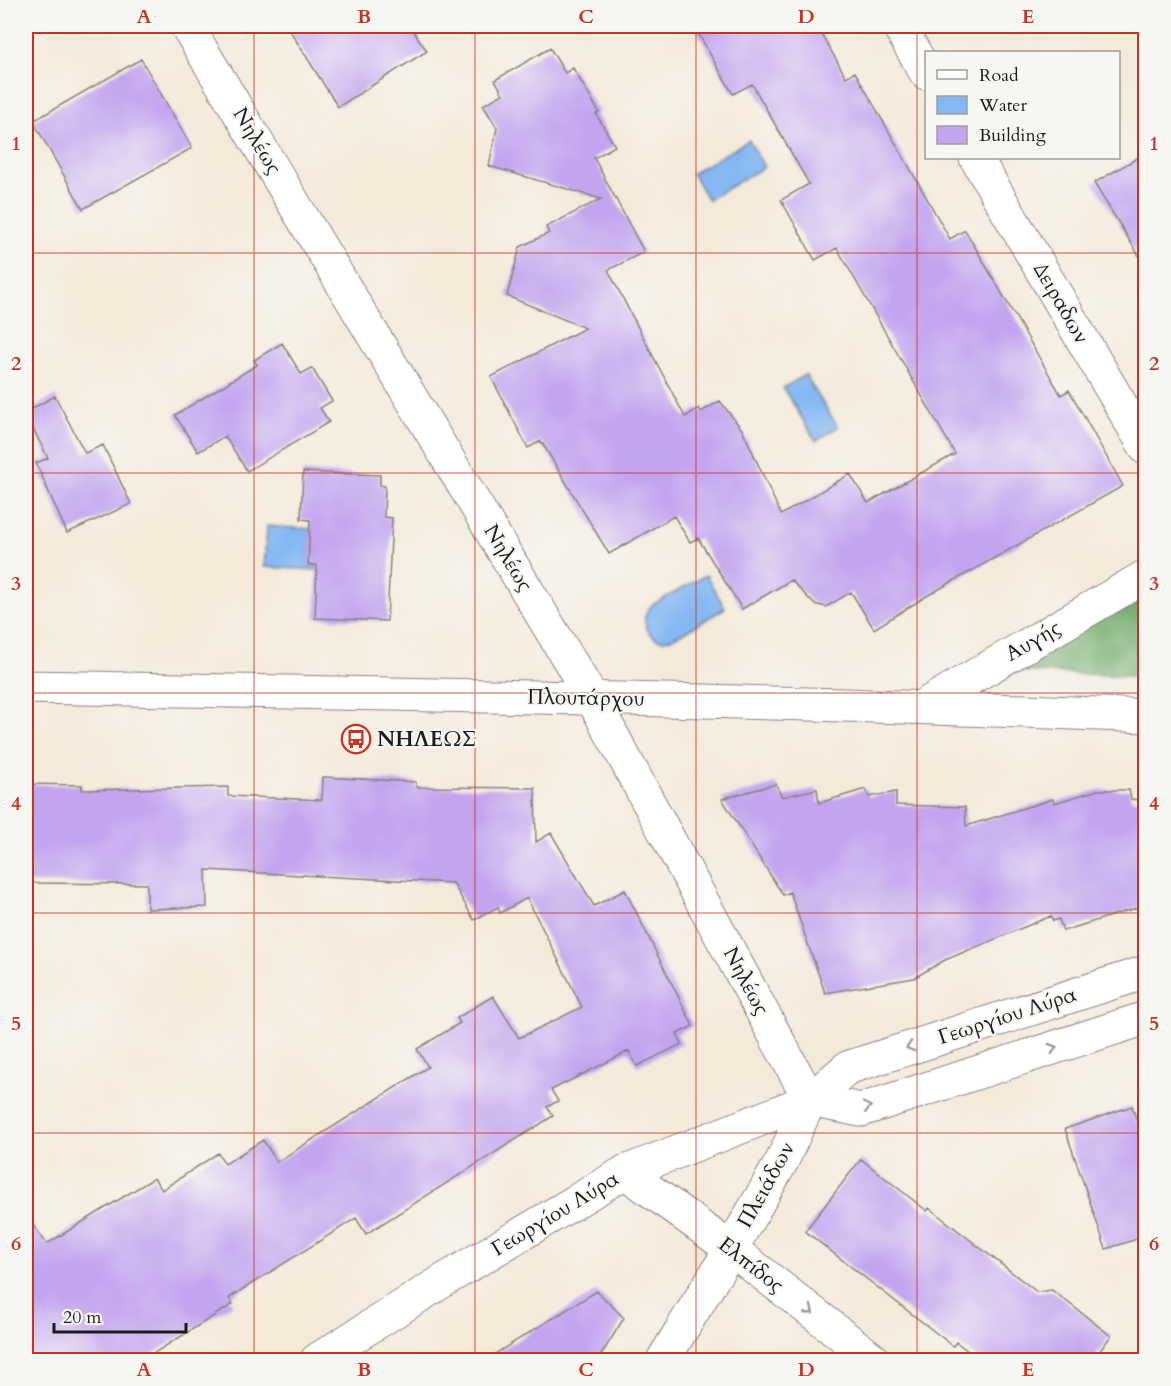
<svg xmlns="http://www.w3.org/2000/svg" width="1171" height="1386" viewBox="0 0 1171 1386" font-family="Cardo,serif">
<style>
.forest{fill:#70aa69;stroke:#466342;stroke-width:1.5}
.water{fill:#85b8f2;stroke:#506a87;stroke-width:1.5}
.building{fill:#c2a4ef}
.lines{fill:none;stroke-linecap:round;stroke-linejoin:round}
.minor-casing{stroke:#88837b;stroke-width:35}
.tertiary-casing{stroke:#88837b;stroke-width:35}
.secondary-casing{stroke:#88837b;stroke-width:35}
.minor{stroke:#fff;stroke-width:33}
.tertiary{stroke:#fff;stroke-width:33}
.secondary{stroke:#fff;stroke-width:33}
.oneway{stroke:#999}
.grid{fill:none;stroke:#c8321e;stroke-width:1.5;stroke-opacity:0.55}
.labels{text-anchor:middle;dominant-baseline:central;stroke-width:4.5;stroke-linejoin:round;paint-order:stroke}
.street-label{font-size:21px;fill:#1c1c1c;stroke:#f6f6f2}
.poi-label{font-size:21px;font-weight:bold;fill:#1c1c1c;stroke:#f6f6f2;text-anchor:start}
.neatline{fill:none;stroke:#c8321e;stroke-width:2}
.grid-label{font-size:20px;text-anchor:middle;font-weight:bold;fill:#c8321e}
</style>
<rect width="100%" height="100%" fill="#f6f6f2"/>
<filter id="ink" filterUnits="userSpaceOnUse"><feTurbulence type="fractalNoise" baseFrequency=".0167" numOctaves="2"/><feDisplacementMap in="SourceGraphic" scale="12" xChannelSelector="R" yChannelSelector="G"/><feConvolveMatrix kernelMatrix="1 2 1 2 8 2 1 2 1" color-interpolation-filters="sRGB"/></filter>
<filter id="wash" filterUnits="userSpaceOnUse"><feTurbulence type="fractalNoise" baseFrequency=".008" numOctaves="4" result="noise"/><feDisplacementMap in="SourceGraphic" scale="24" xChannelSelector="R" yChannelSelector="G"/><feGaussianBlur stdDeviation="1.35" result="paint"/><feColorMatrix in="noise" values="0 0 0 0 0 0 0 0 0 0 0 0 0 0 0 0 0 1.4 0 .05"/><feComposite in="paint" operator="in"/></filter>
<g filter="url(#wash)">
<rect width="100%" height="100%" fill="#f4eada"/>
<path class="forest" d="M1145,585v92l-132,-6z"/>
<path class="water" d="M749,140l15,27 -56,33 -16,-27z
M805,375l33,52 -22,14 -33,-53z
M267,526l43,3 -1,36h8l-1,5 -52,-3z
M706,575l19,33c-12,7 -51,33 -62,32 -8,0 -16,-7 -17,-14 -3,-8 0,-15 6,-21z"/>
<g id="blocks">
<path class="building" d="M287,26h123l17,25 -89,56z
M694,26h123l29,51 9,-5 95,167 15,-9 96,165 8,-5 54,96 -198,111 -51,32 -23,-37 -25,15 -12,-3 -23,-24 -49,29 -44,-71 -8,4 -16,-26 -65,38 -68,-113 -13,7 -37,-71 94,-49 -78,-32 13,-49 29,-14 -3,-6 55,-28 -112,-33 8,-38 -14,-23 20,-11 -8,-14 55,-32 15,25 8,-5 26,44 -3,2 19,32 -21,12 50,94 -36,18 77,147 14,-9 2,4 19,-11 23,30 38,84 69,-41 18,29 87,-49 -118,-206 -22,12 -34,-60 28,-16 -57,-100 -19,10z
M141,59l51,89 -109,61 -50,-88z
M1146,153v114l-52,-84z
M282,343l19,31 11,-6 20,33 -12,7 9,14 -82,49 -22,-35 -27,16 -23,-37 82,-50 -3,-5z
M55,396l30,57 18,-8 28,59 -64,29 -31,-70 12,-5 -22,-43v-3z
M303,472l77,3v10l5,1 -1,31 8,1 -5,103 -72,-3 2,-53h-9l2,-45 -9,-1z
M323,777l93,5v5l119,1 1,54 15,-9 43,73 31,-16 68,136 -16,8 5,10 -45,22 -8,-15 -78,39 7,11 -11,6 6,9 -187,118 -10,-16 -127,80 4,6 -90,56h-117v-144l21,28 107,-66 8,12 56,-37 7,11 38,-24 14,22 151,-95 -11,-18 43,-26 -3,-5 36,-22 26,42 63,-31 -55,-109 -27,15 -2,-6 -24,13 -21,-37 -247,-13 1,37 -60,2v-25l-121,-1v-99l56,1v5l146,-3v9l94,4z
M776,784l6,13 35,-8 2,14 47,-14 3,8 27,-5v13l69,2 1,19 87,-27 1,4 44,-13h31l2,9 15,2v104l-83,26 -4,-12 -6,2 -2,-5 -106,44 -31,18 -89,15 -35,-101 -7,3 -61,-96z
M1132,1106l6,19 8,-3v114l-40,13 -41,-120z
M861,1159l66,52 2,-3 108,84 15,-2 59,46 -18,24h-113l-24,-18 -3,4 -148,-115z
M597,1291l27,27 -26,42h-113z"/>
</g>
</g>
<g filter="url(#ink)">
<use href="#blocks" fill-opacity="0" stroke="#88837b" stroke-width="1.5"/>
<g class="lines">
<g class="minor-casing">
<path id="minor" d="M187,26l405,672 218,402 -28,61 -51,88 -68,111
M899,26l27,47
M976,158l170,290
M921,707l225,-131
M625,1172l106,77 143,111"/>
</g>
<g class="tertiary-casing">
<path id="tertiary" d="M26,687c373,7 746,13 1120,29"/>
</g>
<g class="secondary-casing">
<path id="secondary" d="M810,1100l51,10 285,-92
M317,1360l129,-81 179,-107 185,-72 37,-32 299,-96"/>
</g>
<use href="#minor" class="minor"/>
<use href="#tertiary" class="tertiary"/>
<use href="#secondary" class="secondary"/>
</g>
<defs><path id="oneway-chevron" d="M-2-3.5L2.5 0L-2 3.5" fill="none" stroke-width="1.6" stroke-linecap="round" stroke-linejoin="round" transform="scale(1.5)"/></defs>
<g class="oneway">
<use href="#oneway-chevron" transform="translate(910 1047) rotate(162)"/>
<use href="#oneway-chevron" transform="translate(1053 1048) rotate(-18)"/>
<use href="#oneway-chevron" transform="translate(867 1107) rotate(-12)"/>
<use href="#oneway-chevron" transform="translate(810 1311) rotate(38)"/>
</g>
</g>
<path class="grid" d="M254,26v1334M475,26v1334M696,26v1334M917,26v1334M26,253h1120M26,473h1120M26,693h1120M26,913h1120M26,1133h1120"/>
<defs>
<g id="bus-ring" transform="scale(1.5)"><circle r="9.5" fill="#f6f6f2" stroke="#c8321e" stroke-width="1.5"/><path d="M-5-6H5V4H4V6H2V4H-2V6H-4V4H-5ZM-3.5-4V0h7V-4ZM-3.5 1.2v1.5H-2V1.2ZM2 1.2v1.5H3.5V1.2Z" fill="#c8321e"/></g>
</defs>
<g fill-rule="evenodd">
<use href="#bus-ring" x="356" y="739"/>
</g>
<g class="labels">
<g class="street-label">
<text transform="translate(257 141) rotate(59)">Νηλέως</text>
<text transform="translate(1061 303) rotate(60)">Δειραδων</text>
<text transform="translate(508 558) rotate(59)">Νηλέως</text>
<text transform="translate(1033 641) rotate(-30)">Αυγής</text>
<text transform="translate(586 698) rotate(1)">Πλουτάρχου</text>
<text transform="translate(746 981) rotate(62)">Νηλέως</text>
<text transform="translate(1007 1016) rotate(-18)">Γεωργίου Λύρα</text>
<text transform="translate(766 1185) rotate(-61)">Πλειάδων</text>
<text transform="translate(555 1214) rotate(-31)">Γεωργίου Λύρα</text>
<text transform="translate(751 1265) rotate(38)">Ελπίδος</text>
</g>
<g class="poi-label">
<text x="377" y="739">ΝΗΛΕΩΣ</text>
</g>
</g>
<rect width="1171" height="1386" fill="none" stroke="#f6f6f2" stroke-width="66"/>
<rect x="925" y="51" width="195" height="108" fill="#f6f6f2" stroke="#9f9f9c" stroke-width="1.5"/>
<rect x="937" y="70" width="30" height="9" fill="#ffffff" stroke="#9f9f9c" stroke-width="1.5"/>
<text x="979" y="81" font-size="18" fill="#1c1c1c">Road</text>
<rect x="937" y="96" width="30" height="18" fill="#85b8f2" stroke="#9f9f9c" stroke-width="1.5"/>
<text x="979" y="111" font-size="18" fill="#1c1c1c">Water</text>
<rect x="937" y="126" width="30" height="18" fill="#c2a4ef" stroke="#9f9f9c" stroke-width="1.5"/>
<text x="979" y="141" font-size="18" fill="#1c1c1c">Building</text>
<path d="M54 1323v9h132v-9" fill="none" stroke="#1c1c1c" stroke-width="3"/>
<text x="63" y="1323" font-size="18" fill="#1c1c1c" stroke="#f6f6f2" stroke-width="4.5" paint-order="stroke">20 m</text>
<rect x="33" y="33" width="1105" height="1320" class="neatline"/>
<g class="grid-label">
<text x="144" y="23">A</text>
<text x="364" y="23">B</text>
<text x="586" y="23">C</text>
<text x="806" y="23">D</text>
<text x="1028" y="23">E</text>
<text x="16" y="150">1</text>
<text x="1154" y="150">1</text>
<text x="16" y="370">2</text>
<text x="1154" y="370">2</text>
<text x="16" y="590">3</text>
<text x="1154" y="590">3</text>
<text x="16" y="810">4</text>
<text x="1154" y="810">4</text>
<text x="16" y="1030">5</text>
<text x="1154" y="1030">5</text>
<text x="16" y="1250">6</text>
<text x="1154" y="1250">6</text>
<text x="144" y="1376">A</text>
<text x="364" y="1376">B</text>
<text x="586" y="1376">C</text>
<text x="806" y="1376">D</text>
<text x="1028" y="1376">E</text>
</g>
</svg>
